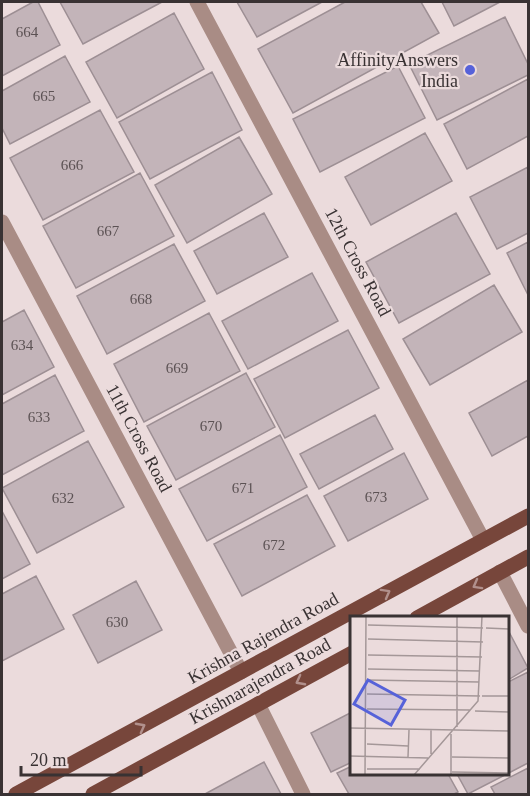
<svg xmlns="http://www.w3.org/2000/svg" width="530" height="796" viewBox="0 0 530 796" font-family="'Times New Roman',serif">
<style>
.building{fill:#c3b4b9;stroke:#9d8f94;stroke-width:1.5}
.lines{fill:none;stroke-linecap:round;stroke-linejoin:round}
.minor{stroke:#a98c85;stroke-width:15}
.major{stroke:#77463b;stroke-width:15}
.oneway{stroke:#b1908c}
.poi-dot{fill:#5662d9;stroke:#ebdbdc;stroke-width:2}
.labels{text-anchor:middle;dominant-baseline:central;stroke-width:4.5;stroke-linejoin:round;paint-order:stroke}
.number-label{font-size:15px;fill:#5c5254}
.poi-label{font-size:18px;fill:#393233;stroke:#ebdbdc;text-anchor:end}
.street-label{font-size:18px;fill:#393233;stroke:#ebdbdc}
.inset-road{fill:none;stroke:#a49798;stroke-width:1.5}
.view{fill:#5662d9;fill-opacity:0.15;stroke:#5662d9;stroke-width:3}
.inset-edge{fill:none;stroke:#393233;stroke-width:3}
</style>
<rect width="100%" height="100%" fill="#ebdbdc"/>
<path class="building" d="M33,2h5l22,43 -58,31v-57z
M60,2h102l-79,42z
M237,2h85l-65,35z
M345,2h76l18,31 -146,80 -35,-64z
M442,2h58l-46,24z
M174,13l30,56 -87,49 -31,-56z
M505,17l23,47v11l-91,45 -28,-56z
M65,56l25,46 -80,42 -8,-16v-37z
M398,66l27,52 -105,54 -27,-53z
M212,72l30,58 -92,49 -31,-57z
M528,79v57l-61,33 -23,-45z
M100,110l34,62 -91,48 -33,-62z
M425,133l27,48 -81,44 -26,-48z
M239,137l33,57 -85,49 -32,-58z
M528,167v66l-31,16 -27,-52z
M140,173l34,63 -98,52 -33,-62z
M264,213l24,44 -71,37 -23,-43z
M456,213l34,61 -91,49 -33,-61z
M528,242v53l-21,-42z
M174,244l31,57 -98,53 -30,-58z
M312,273l26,48 -90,48 -26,-48z
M494,285l28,47 -92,53 -27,-46z
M24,310l30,57 -52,28v-73z
M209,313l31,58 -96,51 -30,-58z
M348,330l31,58 -94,50 -31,-59z
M246,373l29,54 -99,53 -29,-54z
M55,375l29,56 -82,44v-71z
M528,380v56l-36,20 -23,-43z
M375,415l18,34 -74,40 -19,-35z
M280,435l27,52 -100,54 -28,-52z
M88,441l36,66 -87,46 -35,-65z
M404,453l24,46 -80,42 -24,-45z
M307,495l28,51 -93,50 -28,-52z
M2,511l28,53 -28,15z
M36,576l28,53 -62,32v-67z
M136,581l26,49 -64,33 -25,-48z
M508,630l20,38 -20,12z
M528,672v91l-60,31 -11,-20h51v-92z
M352,712v50l-21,10 -20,-39z
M264,762l17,32h-76z
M352,766v8h96l10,18 -4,2h-105l-12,-21z
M528,768v26h-33l-4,-7z"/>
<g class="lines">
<path class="minor" d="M197,2l286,538
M2,222l239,450
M500,572l28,54
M258,704l45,90"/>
<path class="major" d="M417,618l111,-61
M16,794l512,-278
M93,794l259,-141"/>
</g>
<defs><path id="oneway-chevron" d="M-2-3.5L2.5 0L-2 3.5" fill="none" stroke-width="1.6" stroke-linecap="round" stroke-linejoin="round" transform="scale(1.5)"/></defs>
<g class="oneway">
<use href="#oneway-chevron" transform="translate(477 585) rotate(151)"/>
<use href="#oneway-chevron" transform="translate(386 593) rotate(-29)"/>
<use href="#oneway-chevron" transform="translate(300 681) rotate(152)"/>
<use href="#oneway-chevron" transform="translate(141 727) rotate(-28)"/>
</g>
<circle class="poi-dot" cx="470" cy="70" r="6"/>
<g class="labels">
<g class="number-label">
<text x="27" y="32">664</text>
<text x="44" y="96">665</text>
<text x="72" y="165">666</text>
<text x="108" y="231">667</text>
<text x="141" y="299">668</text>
<text x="22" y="345">634</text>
<text x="177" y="368">669</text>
<text x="39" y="417">633</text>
<text x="211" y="426">670</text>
<text x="243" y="488">671</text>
<text x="376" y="497">673</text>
<text x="63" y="498">632</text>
<text x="274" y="545">672</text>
<text x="117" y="622">630</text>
</g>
<g class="poi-label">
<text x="458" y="60">AffinityAnswers<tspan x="458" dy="21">India</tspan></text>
</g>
<g class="street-label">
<text transform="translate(358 262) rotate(62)">12th Cross Road</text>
<text transform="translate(139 438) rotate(62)">11th Cross Road</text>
<text transform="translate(263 638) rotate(-29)">Krishna Rajendra Road</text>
<text transform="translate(260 681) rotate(-29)">Krishnarajendra Road</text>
</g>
</g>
<g transform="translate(350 616)">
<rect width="159" height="159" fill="#ebdbdc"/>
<path class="inset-road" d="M107,0v111M18,9l115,3M136,12l23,1M18,23l115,3M18,39l114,2M18,53l111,2M17,64l112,2M17,78l113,2M132,80h27M17,93l103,1M125,95l34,1M0,112l159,3M101,118v41M17,128l41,2M81,138v-24M0,140l78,2M58,141l1,-27M102,141l57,1M17,153h53M102,156l57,1M15,159l1,-159M64,159l64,-74 4,-85"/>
<path class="view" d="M18,64l37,20 -14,25 -37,-21z"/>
<rect width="159" height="159" class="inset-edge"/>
</g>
<rect width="530" height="796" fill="none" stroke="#393233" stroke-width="6"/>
<path d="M21 766v9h120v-9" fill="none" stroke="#393233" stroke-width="3"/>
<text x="30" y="766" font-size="18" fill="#393233" stroke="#ebdbdc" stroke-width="4.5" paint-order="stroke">20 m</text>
</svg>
